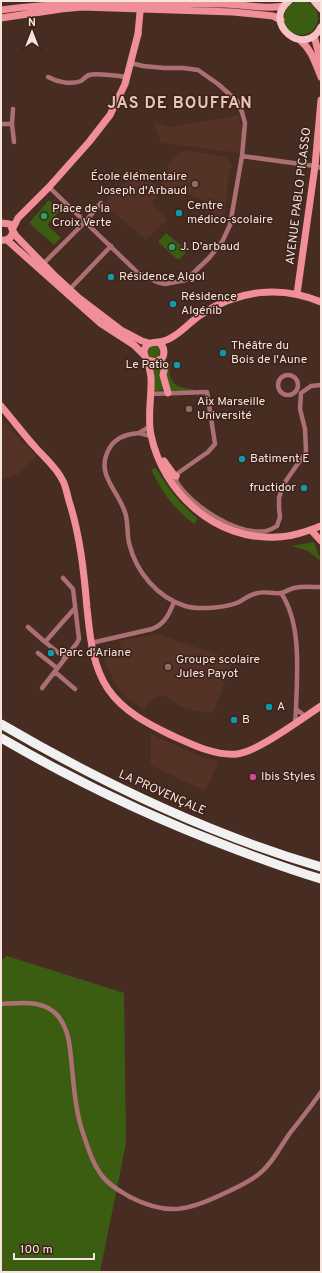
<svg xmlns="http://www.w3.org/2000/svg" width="322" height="1273" viewBox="0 0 322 1273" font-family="Overpass,sans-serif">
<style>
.built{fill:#543226}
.green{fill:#3b5d11}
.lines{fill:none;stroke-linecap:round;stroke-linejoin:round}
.street{stroke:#ac7074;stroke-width:4.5}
.secondary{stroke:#f08f98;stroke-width:7}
.primary{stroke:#f6c3c5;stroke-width:7}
.highway{stroke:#f1f1f1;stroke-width:9}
.secondary-bridge{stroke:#f08f98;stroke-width:7}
.education-dot{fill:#8d6e63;stroke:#3c2219;stroke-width:1.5}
.culture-dot{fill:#0f9aa8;stroke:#3c2219;stroke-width:1.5}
.leisure-dot{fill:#2e9e5b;stroke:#3c2219;stroke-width:1.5}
.hotel-dot{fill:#d1479c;stroke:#3c2219;stroke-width:1.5}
.labels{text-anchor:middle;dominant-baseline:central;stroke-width:3;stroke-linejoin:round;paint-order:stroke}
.poi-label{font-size:12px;fill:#f6e4de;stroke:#3c2219;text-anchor:start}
.street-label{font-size:12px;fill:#f6e4de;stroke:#3c2219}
.district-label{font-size:16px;font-weight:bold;letter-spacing:1px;fill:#e8c5b8;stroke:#3c2219}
</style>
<rect width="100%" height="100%" fill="#472c22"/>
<path class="built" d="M238,115l4,12 -2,26 -79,-10 -7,-21 15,5z
M184,150l42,7 6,8 -3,11 -6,48 -23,-26 -12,-3 -4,2h-4l-6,-3 -7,-4 -9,-11 11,-10 -3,-4z
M140,168l14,11 -2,3 10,9 -10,12 15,17 -21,20 -42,-36z
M1,419l35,37 -18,18 -17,5z
M157,634l76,26 -20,53 -18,-2 -16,-5 -13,-10h-4l-8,2 -10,11 -13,-8 -14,-14 -14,-29 18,-3 -1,-14z
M151,734l53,24 15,3 -14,30 -55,-26z"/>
<path class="green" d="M284 18a17 17 0 1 1 34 0a17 17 0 1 1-34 0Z
M49,200l11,10 -13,15 14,13 -7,7 -25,-22z
M166,233l20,17 -1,3 -6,6h-2l-18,-16v-2z
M148 352a6 6 0 1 1 12 0a6 6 0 1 1-12 0Z
M167,362l4,1c-6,18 6,26 23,26l-2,2 -21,1 -5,-16z
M162,364l2,23 -2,3 -8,2 -2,-26z
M156,468c12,20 24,36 42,51l-4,5c-21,-16 -32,-32 -43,-55z
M314,542l7,19 -13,-10 -16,-5z
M7,956l117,37 2,150 -26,129h-99v-312z"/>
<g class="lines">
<path class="street" d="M48,77c9,5 23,8 33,4 3,-2 5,-5 8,-6 8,-2 30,1 37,2
M1,124h11l1,-15
M12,124l2,18
M242,156l73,10 6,2
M49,187l88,85 20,10 8,2 21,-4 23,-22 13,-16 8,-17 12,-69 3,-33 -3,-11 -5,-11 -19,-17 -20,-14 -15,-2h-19l-21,-2 -12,-3
M43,264l42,-42 16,-19
M69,290l42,-44
M278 385a10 10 0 1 1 20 0a10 10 0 1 1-20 0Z
M151,394l56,-2 8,52 -7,8 -30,21 -2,8c14,24 61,55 90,50 4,-1 8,-3 11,-5l3,-9 -1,-9v-10l4,-13 23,-33 -1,-23 -5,-20 1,-16 10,-7 10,-1
M149,427l-10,6 12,3
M139,433c-12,1 -24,4 -30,16 -15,27 12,43 17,67 2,9 1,18 3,27 7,29 28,54 56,63 14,4 41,2 54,-4 7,-4 12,-8 19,-9 7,-2 15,1 22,0 4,0 9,-4 14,-5 8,-2 18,-1 27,-1
M281,593c21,31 16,80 15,116
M28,627l17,15
M91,643l61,-14c13,-5 17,-15 22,-27
M38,653l19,15
M65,658l-20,-16 30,-34
M55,672l20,17
M42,688l35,-45 2,-4 -6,-50 -10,-11
M295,723l1,-14 9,7
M1,1004c19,-1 43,-5 57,12 12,15 12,33 14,52 2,21 4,45 11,65 5,15 10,32 20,44 7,9 17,14 27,20 37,19 58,14 95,-4 11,-5 24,-11 34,-19 13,-10 21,-27 31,-41 10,-13 21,-26 31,-41"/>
<path class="secondary" d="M1,10c71,-10 150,-7 223,-6 20,0 41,6 60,2
M1,18l60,-9 21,-2 151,5 40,4 8,4
M314,36l7,26
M300,40c12,10 15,23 21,37
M1,223l9,1 3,7c-1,7 -5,10 -12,9
M13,228l5,-10 31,-31 40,-45 21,-27 15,-31 13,-50
M13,231l3,5 37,38 26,24 42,32 21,11 7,2
M7,240l93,83 34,22 10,10
M297,294l18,-128 6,-66
M321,302c-40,-17 -83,-12 -119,12 -10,6 -18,16 -28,22 -4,3 -10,5 -14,6 -8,1 -14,0 -16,9 0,4 1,5 3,9 2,4 3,12 4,17 1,19 -4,40 0,58 12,58 65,106 126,102 15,0 30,-6 44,-11
M147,360l9,2 7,-5c2,-6 1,-11 -5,-15
M161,360l4,6 -2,9 5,18
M1,406c12,14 23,29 35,42 9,10 21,20 27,33 3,6 4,13 6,20 11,34 15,71 18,107 3,28 5,57 21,81 15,22 40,35 63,46 20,9 43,21 66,19 20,-2 66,-36 84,-48
M164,461l10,14 2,1
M311,530l10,11"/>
<path class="primary" d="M289,1c-28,22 16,58 32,26
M314,1l7,8"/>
<path class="highway" d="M1,724c101,59 208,110 320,143
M1,738c74,43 151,80 231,110 29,11 59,22 89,31"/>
<path class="secondary-bridge" d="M138,34l3,-33"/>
</g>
<g class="education-dot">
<circle cx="195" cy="184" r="4"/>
<circle cx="189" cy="409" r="4"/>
<circle cx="168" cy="667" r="4"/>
</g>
<g class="culture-dot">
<circle cx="179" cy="213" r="4"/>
<circle cx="111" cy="277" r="4"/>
<circle cx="173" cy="304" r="4"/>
<circle cx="223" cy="353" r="4"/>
<circle cx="177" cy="365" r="4"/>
<circle cx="242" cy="459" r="4"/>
<circle cx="304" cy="488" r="4"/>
<circle cx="51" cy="653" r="4"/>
<circle cx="269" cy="707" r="4"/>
<circle cx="234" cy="720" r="4"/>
</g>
<g class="leisure-dot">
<circle cx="44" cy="216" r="4"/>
<circle cx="172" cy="247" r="4"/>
</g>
<circle class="hotel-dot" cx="253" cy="777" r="4"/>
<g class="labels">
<g class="poi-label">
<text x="187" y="177" text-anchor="end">École élémentaire<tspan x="187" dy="14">Joseph d'Arbaud</tspan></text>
<text x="187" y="206">Centre<tspan x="187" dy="14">médico-scolaire</tspan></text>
<text x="52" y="209">Place de la<tspan x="52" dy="14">Croix Verte</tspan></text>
<text x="180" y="247">J. D’arbaud</text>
<text x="119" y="277">Résidence Algol</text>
<text x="181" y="297">Résidence<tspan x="181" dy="14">Algénib</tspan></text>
<text x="231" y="346">Théâtre du<tspan x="231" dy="14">Bois de l'Aune</tspan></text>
<text x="169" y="365" text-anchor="end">Le Patio</text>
<text x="197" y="402">Aix Marseille<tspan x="197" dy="14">Université</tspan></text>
<text x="250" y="459">Batiment E</text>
<text x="296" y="488" text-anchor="end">fructidor</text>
<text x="59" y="653">Parc d'Ariane</text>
<text x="176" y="660">Groupe scolaire<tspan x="176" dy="14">Jules Payot</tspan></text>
<text x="277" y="707">A</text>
<text x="242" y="720">B</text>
<text x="261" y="777">Ibis Styles</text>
</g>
<g class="street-label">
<text transform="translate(299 196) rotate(-83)">AVENUE PABLO PICASSO</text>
<text transform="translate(162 793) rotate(24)">LA PROVENÇALE</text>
</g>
<g class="district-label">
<text x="180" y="104">JAS DE BOUFFAN</text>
</g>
</g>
<rect width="322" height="1273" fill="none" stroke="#f6e4de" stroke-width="4"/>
<g transform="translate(32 32)" stroke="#3c2219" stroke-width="3" paint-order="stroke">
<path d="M0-3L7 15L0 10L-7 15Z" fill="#f6e4de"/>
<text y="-6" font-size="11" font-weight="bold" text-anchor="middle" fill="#f6e4de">N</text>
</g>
<path d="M14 1253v6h80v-6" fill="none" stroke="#f6e4de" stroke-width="2"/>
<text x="20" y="1253" font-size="12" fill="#f6e4de" stroke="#3c2219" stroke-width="3" paint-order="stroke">100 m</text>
</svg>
